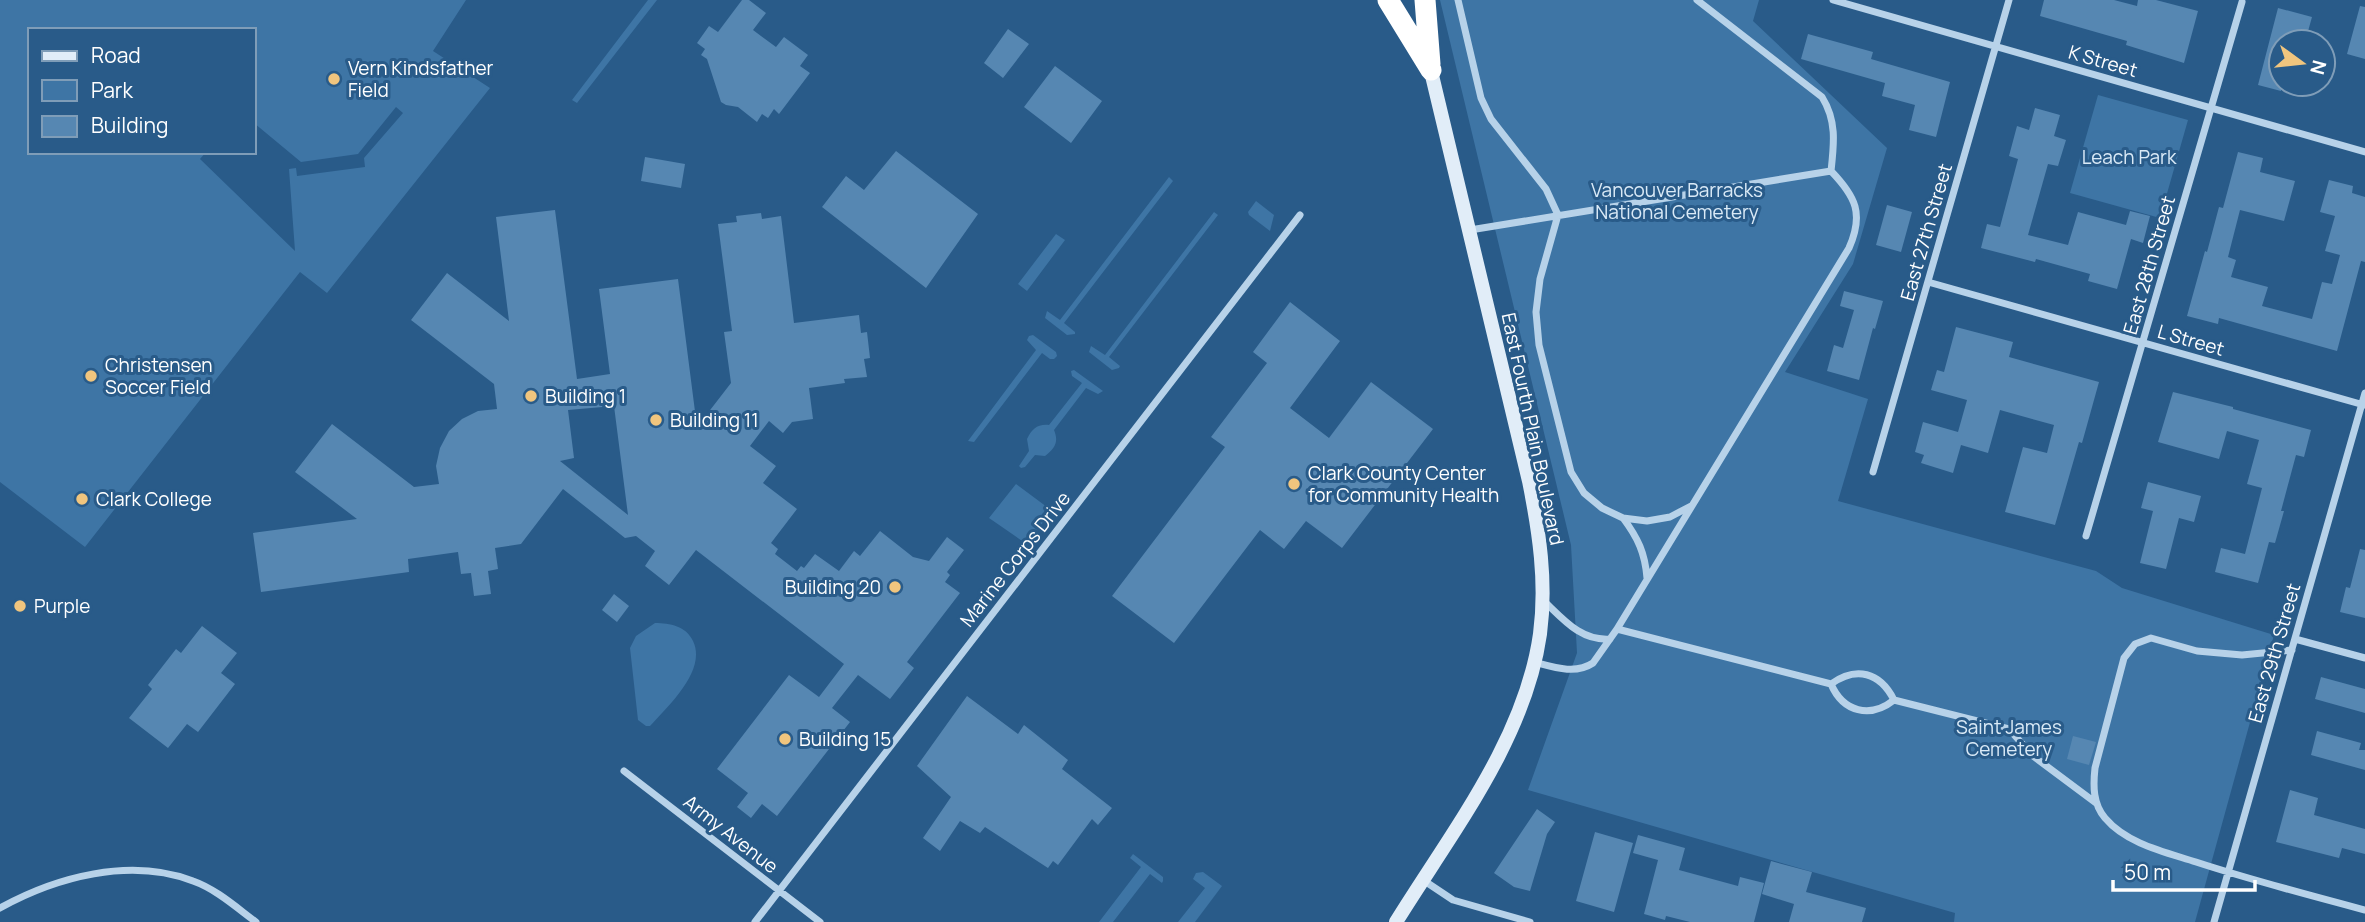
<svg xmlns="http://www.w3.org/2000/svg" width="2365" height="922" viewBox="0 0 2365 922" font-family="Manrope,sans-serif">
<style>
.green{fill:#3e75a5;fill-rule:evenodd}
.building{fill:#5687b2;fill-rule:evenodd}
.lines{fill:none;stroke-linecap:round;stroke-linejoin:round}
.street{stroke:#b7d2e9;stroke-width:7}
.secondary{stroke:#e1edf8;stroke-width:14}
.highway{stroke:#fff;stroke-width:21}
.poi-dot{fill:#f0c57e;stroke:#295b89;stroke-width:2.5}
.labels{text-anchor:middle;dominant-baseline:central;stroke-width:6;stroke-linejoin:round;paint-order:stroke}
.street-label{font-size:19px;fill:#fff;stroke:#295b89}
.poi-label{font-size:19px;fill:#fff;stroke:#295b89;text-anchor:start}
.park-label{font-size:19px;fill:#daeaf7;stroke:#295b89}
</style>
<rect width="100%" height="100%" fill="#295b89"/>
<path class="green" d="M0,0h466l-33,51 57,37 -163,205 -27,-21 -215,275 -85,-65zM30,30h224v93l47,39 57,-8 38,-47 7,6 -39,45 1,9 -68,9 -1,-8 -7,1 6,82 -95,-92 6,-7h-176z
M648,0h9l-80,103 -5,-3z
M1440,0h319l-6,21 134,127 -34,116 -68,108 83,27 -30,102 258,70 26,17 152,47 -79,287h-241l1,-9 -427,-123 49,-137 -6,-108z
M2098,95l90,25 -28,98 -90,-25z
M1169,177l4,4 -109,142 11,9v2l-8,1 -22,-17 2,-7 13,9z
M1256,201l18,14 -4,16 -21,-16 -1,-3z
M1214,212l4,3 -109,142 11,9 -1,2 -7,2 -23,-18 2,-6 14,9z
M1056,234l9,6 -38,51 -9,-7z
M1033,335l23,17 1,4 -3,3h-4l-8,-6 -68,89 -6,-1 68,-91 -9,-10 2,-4z
M1074,370l29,21 -5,3 -12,-6 -32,42c5,12 1,18 -9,26l-10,-1 -10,12 -4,1 -2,-2 10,-15 -2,-12c5,-10 10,-15 22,-14l33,-42 -10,-7 -1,-5z
M1016,484l35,26 -23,35 -39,-27z
M655,623c15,0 31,3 38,18 14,29 -24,64 -43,85h-4l-8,-6 -8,-72 6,-12z
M1133,854l30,23v4l-1,2 -12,-9 -37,48h-14l42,-55 -11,-9z
M1203,872l19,14 -27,36h-17l27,-34 -12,-9 3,-6z"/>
<path class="building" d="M742,0h7l17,13 -13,17 23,17 8,-10 24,18 -8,11 10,7 -31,41 -5,-5 -6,9 -6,-4 -5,8 -19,-15 -12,-2 -5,-3 -14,-43 -6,-4 4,-6 -8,-6 12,-17 9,6z
M2044,0h70l23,6 1,-6h18l42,11 -14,52 -58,-18 1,-4 -87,-25z
M2360,6l5,1v52l-18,-5z
M2278,8l34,9 -7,25h-24v49l-23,-6z
M1008,29l21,15 -26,34 -19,-15z
M1808,34l65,18 -2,7 79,23 -14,55 -27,-7 6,-25 -33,-9 3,-13 -84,-24z
M1055,66l47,35 -31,42 -47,-36z
M2035,108l25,7 -6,21 12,4 -8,26 -10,-2 -20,71 40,10 10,-33 48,13 4,-14 20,5 -7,27 -12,-4 -14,50 -29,-8 2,-7 -54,-15 -1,3 -54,-14 6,-24 13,3 18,-68 -9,-3 8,-30 12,4z
M896,151l82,63 -52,74 -104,-81 24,-31 18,14z
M2238,152l25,6 -3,14 35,9 -11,40 -44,-11 -12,47 8,3 -5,17 37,10 -6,19 50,13 10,-37 10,2 8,-29 -15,-4 10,-35 -15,-4 9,-32 24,6 -1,7 13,4v65l-4,-1 -24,90 -118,-33 -1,6 -31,-8 18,-65 2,1 12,-45 4,1z
M645,157l40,7 -4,24 -40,-7z
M1887,205l25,7 -11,40 -25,-7z
M555,210l22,169 33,-5 -11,-85 79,-10 19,148 34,-44 -7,-51 8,-1 -14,-107 19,-2 -1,-6 25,-3 1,6 19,-3 13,107 65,-8 2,18 6,-1 3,26 -6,1 3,18 -23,2 1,4 -36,5 4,31 -21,3 -9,11 -14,-12 -19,25 26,20 -13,17 34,26 -26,34 7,6 -3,5 22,17 4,-5 3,2 11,-14 24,17 15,-20 6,5 20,-25 33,26 16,4 18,-24 17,13 -17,22 3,3 -5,7 15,11 -53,69 7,6 -24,31 -32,-24 -26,33 18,14 -73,94 -15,-12 -11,14 -14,-11 11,-14 -31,-24 72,-94 30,22 25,-33 -148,-114 -27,35 -24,-19 10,-15 -19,-15 -11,2 -62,-49 -42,55 -26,4 3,21 -10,2 3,23 -17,2 -3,-23 -10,1 -3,-22 -50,7 1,13 -148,20 -8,-59 104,-14 -62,-47 37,-48 82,63 25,-3 -3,-18 4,-18 9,-17 13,-12 16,-8 19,-2 -3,-25 -83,-64 36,-47 62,48 -13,-104zM614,406l5,39 9,70 -68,-54 14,-3 -6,-48z
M1844,291l39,10 -8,28 -2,-1 -14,52 -32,-9 7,-26 9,3 11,-38 -14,-4z
M1290,302l50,39 -50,67 39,30 42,-56 62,47 -91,119 -36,-27 -22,28 -24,-19 -86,113 -62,-47 113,-149 -14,-10 56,-74 -14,-11z
M1956,327l57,15 -4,15 90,25 -17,61 -3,-1 -24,83 -50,-13 18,-65 24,6 7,-28 -54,-15 -12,43 -27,-8 -8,28 -32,-10 3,-8 -9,-3 8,-30 35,10 9,-32 -36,-10 6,-20 7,2z
M2173,392l60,15v2l78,21 -7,27 -8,-2 -15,56h3l-9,32 -6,-1 -11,41 -43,-11 6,-24 24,6 17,-66 -15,-4 12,-44 -32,-9 -8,28 -61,-17z
M2148,482l53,14 -7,26 -15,-4 -13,51 -26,-6 13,-52 -12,-3z
M2360,549l5,1v68l-25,-6 6,-25 4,1z
M614,594l15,12 -12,16 -15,-12z
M202,626l35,27 -16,20 14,11 -37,48 -11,-8 -19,24 -39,-30 23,-29 -4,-4 28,-36 5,4z
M2321,677l44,12v24l-50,-14z
M967,696l51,38 6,-9 44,35 -6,9 50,39 -14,17 -6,-6 -34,46 -5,-4 -5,7 -63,-41 -5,6 -20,-12 -20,30 -17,-13 28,-41 -34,-31z
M2317,731l44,12 -2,7h6v20l-54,-15z
M2073,736l23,6 -7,23 -22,-6z
M2290,790l28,8 -4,17 51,14v25l-23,-6 -3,10 -63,-16z
M1537,809l18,13 -8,12 -17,57 -16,-4 -20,-14z
M1595,832l38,11 -19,69 -38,-11z
M1638,835l47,13 -6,22 59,16 2,-9 24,6 -10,39h-64l-24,-6 -1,4 -21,-6 14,-54 -25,-7z
M1771,861l41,11 -6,20 60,16 -4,14h-73l5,-18 -32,-10z"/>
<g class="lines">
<path class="street" d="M1458,0l23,98 10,21 55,70 12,26 -18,64 -4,33 3,33 32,127 13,21 18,15 21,10 24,3 23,-4 21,-11
M1697,0l125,97c15,24 12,47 9,74
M1833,0l532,152
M1470,230l361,-59c25,26 33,43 18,77l-232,381 -24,34c-18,12 -40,4 -59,-1
M1928,282l436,123
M1873,472l136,-472
M1623,518c15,20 22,35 24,60
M2086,536l156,-534
M1544,601c20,19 37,40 66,38
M1617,629l214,55c25,-18 49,-12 63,16l115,29 24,27 63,47
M2295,639l70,19
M2292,650l-50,5 -45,-4 -46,-13 -16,6 -11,14 -29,110c-2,18 -2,36 10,50 22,26 60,34 91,44 55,18 112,33 169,48
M1831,684c12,28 39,35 63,16
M624,771l196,151
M1423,880l30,20 77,22
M0,908c56,-31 130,-51 193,-27 23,8 44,27 63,41
M755,922l545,-707
M2214,922l151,-529"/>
<path class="secondary" d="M1396,922c55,-89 129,-182 144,-288 7,-52 -1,-103 -11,-153l-100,-418"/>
<path class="highway" d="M1388,0l43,70
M1425,0l5,64"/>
</g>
<g class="poi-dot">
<circle cx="334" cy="79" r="7"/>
<circle cx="91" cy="376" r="7"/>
<circle cx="531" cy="396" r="7"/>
<circle cx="656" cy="420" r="7"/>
<circle cx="1294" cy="484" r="7"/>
<circle cx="82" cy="499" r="7"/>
<circle cx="895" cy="587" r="7"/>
<circle cx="20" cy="606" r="7"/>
<circle cx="785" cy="739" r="7"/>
</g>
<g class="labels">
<g class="street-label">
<text transform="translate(2103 61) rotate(16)">K Street</text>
<text transform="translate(1926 232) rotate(-74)">East 27th Street</text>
<text transform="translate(2149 265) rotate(-74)">East 28th Street</text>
<text transform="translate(2191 340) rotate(16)">L Street</text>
<text transform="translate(1533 429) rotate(78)">East Fourth Plain Boulevard</text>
<text transform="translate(1015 559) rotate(-52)">Marine Corps Drive</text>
<text transform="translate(2274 653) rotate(-74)">East 29th Street</text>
<text transform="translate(731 834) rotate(38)">Army Avenue</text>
</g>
<g class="poi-label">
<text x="348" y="68">Vern Kindsfather<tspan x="348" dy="22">Field</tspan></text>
<text x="105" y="365">Christensen<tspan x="105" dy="22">Soccer Field</tspan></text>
<text x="545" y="396">Building 1</text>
<text x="670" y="420">Building 11</text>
<text x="1308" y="473">Clark County Center<tspan x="1308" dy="22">for Community Health</tspan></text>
<text x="96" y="499">Clark College</text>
<text x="881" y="587" text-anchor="end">Building 20</text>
<text x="34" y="606">Purple</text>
<text x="799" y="739">Building 15</text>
</g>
<g class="park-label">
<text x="2129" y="157">Leach Park</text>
<text x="1677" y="190">Vancouver Barracks<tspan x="1677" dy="22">National Cemetery</tspan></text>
<text x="2009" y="727">Saint James<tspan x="2009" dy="22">Cemetery</tspan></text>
</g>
</g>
<rect x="28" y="28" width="228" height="126" fill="#295b89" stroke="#7f9db8" stroke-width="2"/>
<rect x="42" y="51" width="35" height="10" fill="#e1edf8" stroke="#7f9db8" stroke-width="2"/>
<text x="91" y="63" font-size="21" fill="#ffffff">Road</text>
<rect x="42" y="80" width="35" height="21" fill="#3e75a5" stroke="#7f9db8" stroke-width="2"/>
<text x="91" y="98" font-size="21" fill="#ffffff">Park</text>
<rect x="42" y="116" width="35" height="21" fill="#5687b2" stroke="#7f9db8" stroke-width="2"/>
<text x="91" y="133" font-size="21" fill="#ffffff">Building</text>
<g transform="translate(2302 63) rotate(105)"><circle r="33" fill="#295b89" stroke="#7f9db8" stroke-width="2"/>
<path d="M0-5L12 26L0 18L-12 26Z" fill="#f0c57e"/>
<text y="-10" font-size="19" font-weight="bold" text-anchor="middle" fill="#ffffff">N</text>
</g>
<path d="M2113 880v10h142v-10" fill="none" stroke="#ffffff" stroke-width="3.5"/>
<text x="2124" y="880" font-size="21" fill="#ffffff" stroke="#295b89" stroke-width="5" paint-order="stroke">50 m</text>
</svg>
